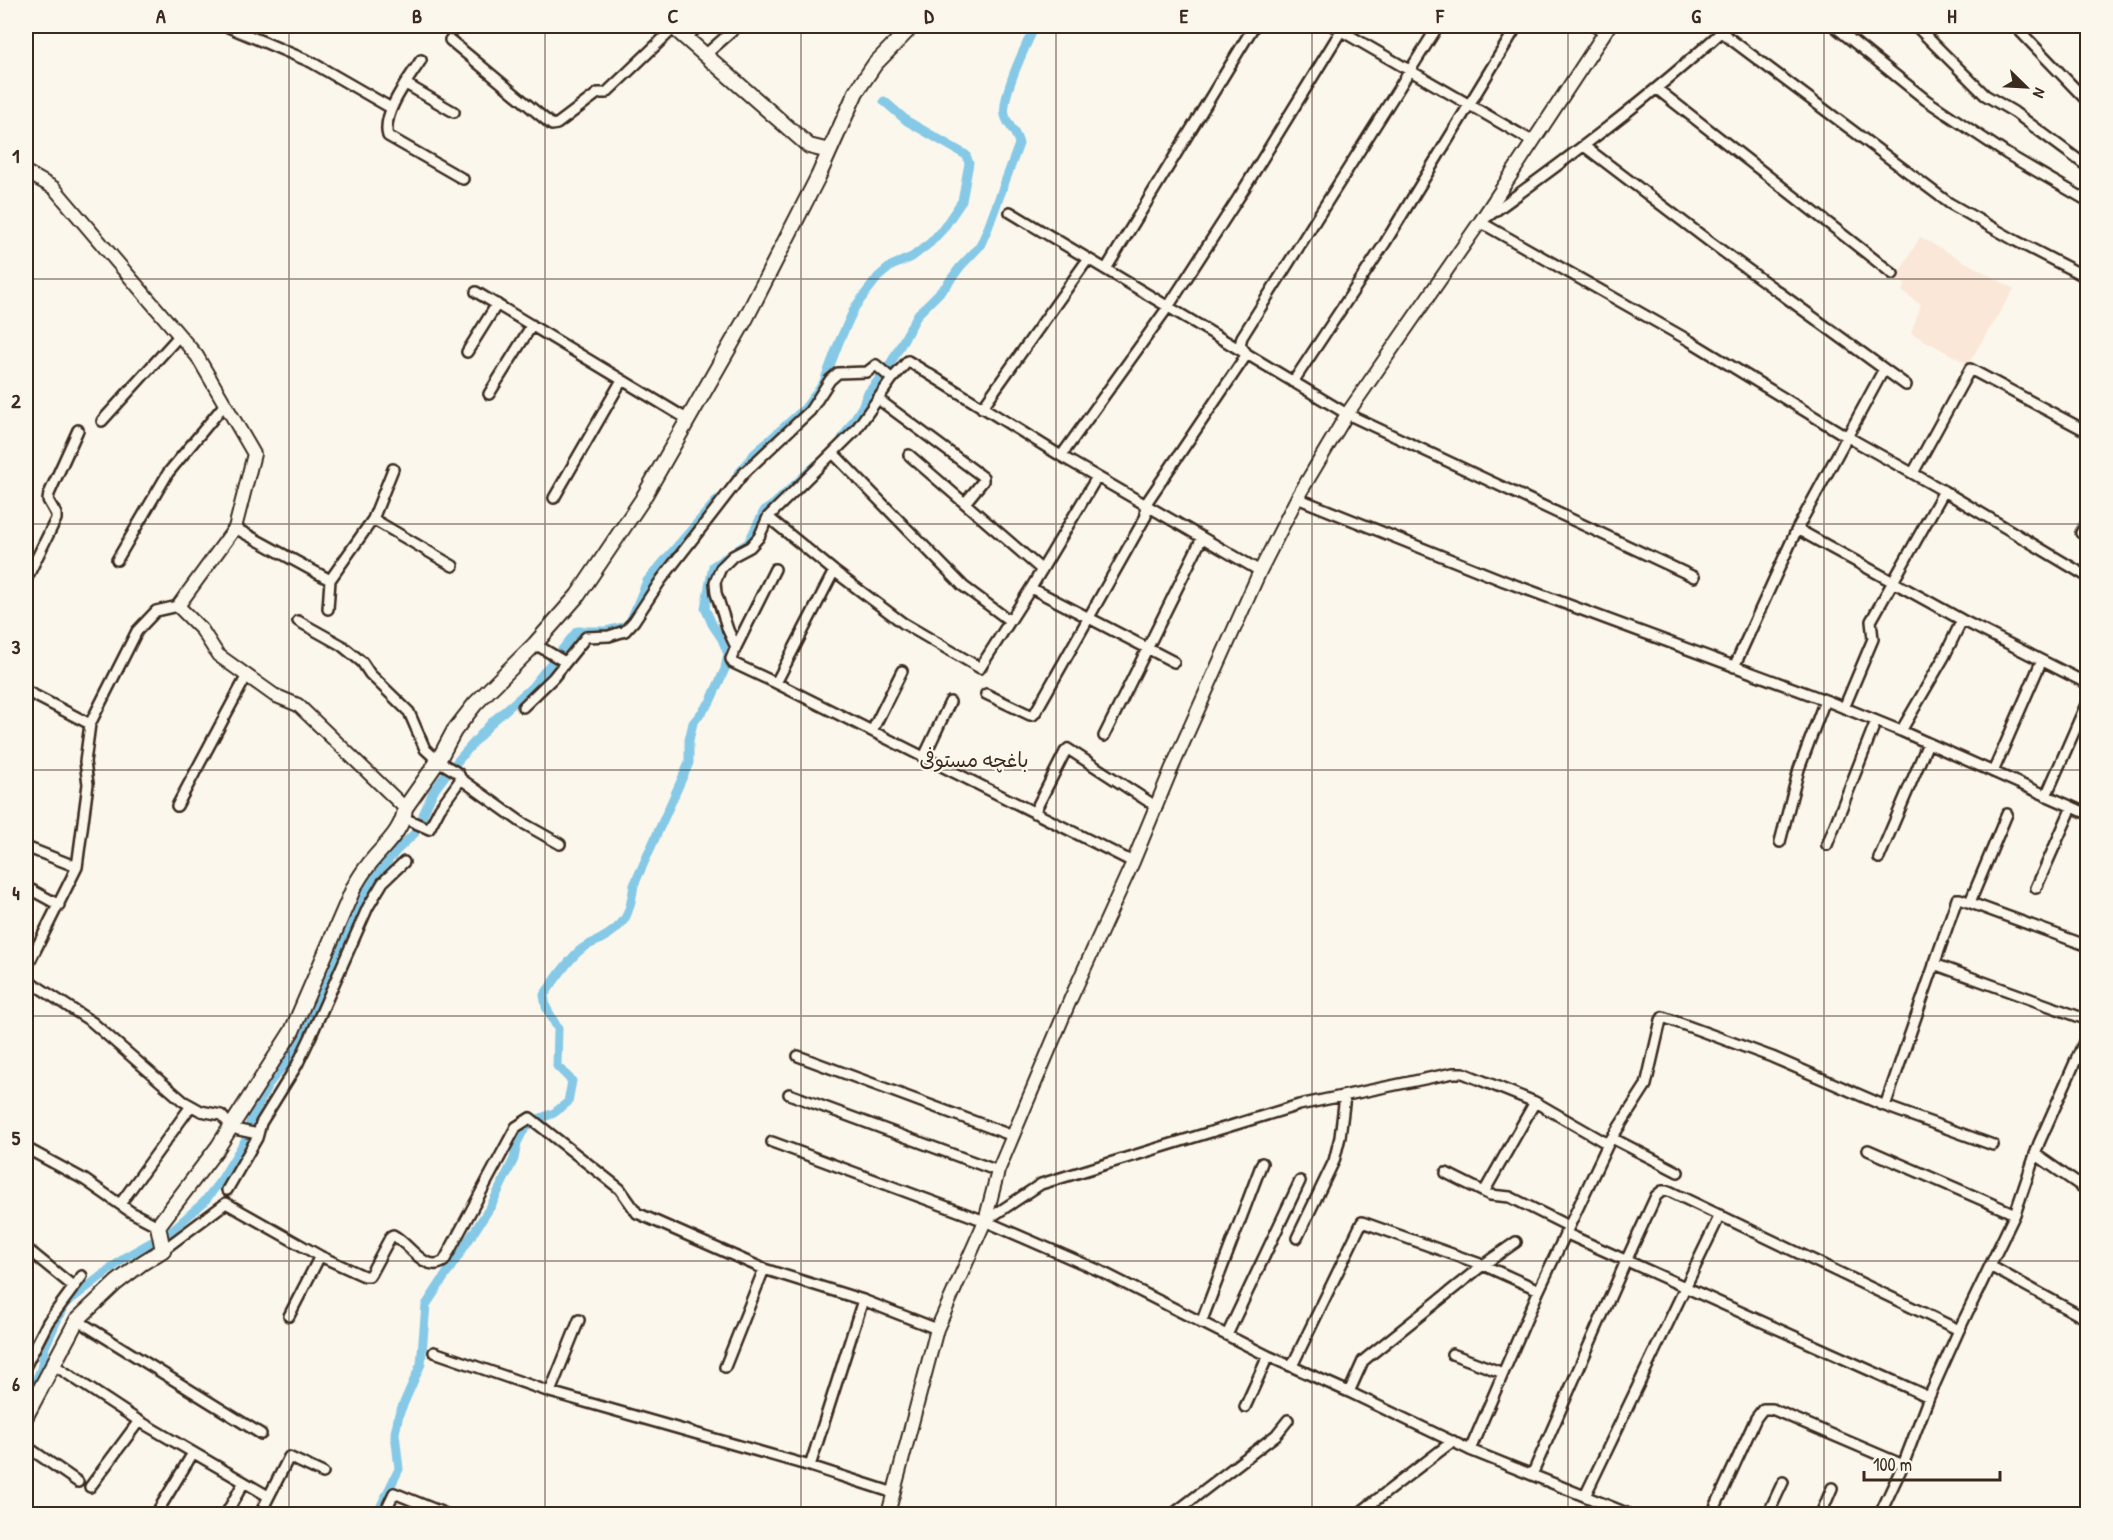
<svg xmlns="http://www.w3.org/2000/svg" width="2113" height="1540" viewBox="0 0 2113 1540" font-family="'Patrick Hand','Playpen Sans Arabic',sans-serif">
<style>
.built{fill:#fae7d8}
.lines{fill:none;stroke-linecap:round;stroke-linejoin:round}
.canal{stroke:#86c9e7;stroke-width:9}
.minor-casing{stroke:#3b2a1e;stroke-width:14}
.tertiary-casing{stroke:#3b2a1e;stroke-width:16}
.secondary-casing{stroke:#3b2a1e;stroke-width:18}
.minor{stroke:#fbf7ec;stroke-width:9}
.tertiary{stroke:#fbf7ec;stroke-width:12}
.secondary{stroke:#fbf7ec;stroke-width:14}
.grid{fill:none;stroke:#3b2a1e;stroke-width:1.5;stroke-opacity:0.55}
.labels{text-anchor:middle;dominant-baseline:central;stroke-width:4.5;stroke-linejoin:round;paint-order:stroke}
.neighbourhood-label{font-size:20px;fill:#3b2a1e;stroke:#fbf7ec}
.neatline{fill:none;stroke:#3b2a1e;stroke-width:2}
.grid-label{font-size:20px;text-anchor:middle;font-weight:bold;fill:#3b2a1e}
</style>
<rect width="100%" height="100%" fill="#fbf7ec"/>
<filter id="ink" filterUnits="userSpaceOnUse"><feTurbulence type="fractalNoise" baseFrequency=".0167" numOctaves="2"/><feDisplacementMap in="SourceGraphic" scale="12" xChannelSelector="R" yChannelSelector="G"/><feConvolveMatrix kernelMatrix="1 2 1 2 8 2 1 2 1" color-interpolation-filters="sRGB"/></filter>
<g filter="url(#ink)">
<path class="built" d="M1920,237l94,52 -46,75 -57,-31 10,-28 -19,-14 4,-7 -10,-5z"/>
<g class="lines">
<path class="canal" d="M842,439l20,-32 5,-13 21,-26 30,-54 28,-28 14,-19 20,-21 8,-18 31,-84c-2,-12 -12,-19 -14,-29 -4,-20 21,-70 30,-89
M736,477l18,-23 51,-46 18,-24 16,-42 16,-35 23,-30 13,-11 21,-9 18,-14 13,-14 19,-28 7,-38 -3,-8 -59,-34 -23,-20
M26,1401l3,-4 12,-28 4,-22 19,-42 63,-49 43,-24 34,-30 17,-22 25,-41 4,-17 18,-37 25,-32 14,-25 57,-134 10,-17 22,-26 19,-18 18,-41 14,-19 45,-51 39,-34 46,-57h29l17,-4 7,-5 17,-41 71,-82
M377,1514l22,-45 -4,-36 4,-19 22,-50 5,-59 65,-99 23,-47 3,-16 5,-10 9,-11 23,-9 14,-11 4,-21 -15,-15 1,-37 -12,-22 -2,-12c11,-15 21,-31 35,-44 5,-5 13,-8 20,-11 27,-14 31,-26 35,-55l55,-122v-23l4,-17 17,-21 15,-33 3,-15 -6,-15 -10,-15 -7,-16 8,-42 35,-23 16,-32 9,-6 44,-41"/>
<g class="minor-casing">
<path id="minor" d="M226,26l85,36 80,46
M1333,26l199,115
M1594,26l11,6
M1728,26c-78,72 -162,134 -248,196l210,119 156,95 98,55 144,86
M1834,26l92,74 81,54 81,47
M1916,26l69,69 29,17 74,55
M2015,26l73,76
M1721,32l228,171 67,38 72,37
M685,38l14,-12
M450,40l102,85 5,-1 41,-31h8l68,-65
M705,55l33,-29
M421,60c-12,19 -40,53 -33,76l75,43
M406,84l48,28
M1657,89l236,185
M1584,146l126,96 196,143
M1010,212l337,202 347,163
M1106,269l148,-243
M476,292l211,127
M467,352l30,-48
M1293,382l92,-139 132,-217
M489,394l43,-69
M878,399l105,78v4l-18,22
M982,408l106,-149
M102,421l77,-85
M833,453l130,133 47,35
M909,455l133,115
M1061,456l107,-149 71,-110 105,-171
M1913,473l57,-104 118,63
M554,498l68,-118
M1297,498l207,83 321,119 76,31 187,83
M768,517l66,54 69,52 77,45 51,-80 66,-111
M373,519l80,47
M235,528l95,52
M1797,529l165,91 126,64
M2081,533l7,-12
M117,560l51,-87 57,-69
M26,580l30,-61v-5l-8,-14 1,-6 29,-64
M1031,588l143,74
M328,609l2,-29 43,-61 20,-50
M298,621l43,24 21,17 8,12 39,38 16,37 13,12 20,12 3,6 60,43 39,22
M535,644l30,18
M736,647l39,-78
M1734,667l63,-138 87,-160
M776,683l58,-112
M26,691l64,33
M986,694l44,21h3l2,-2 111,-197 -1,-11 102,-151 -7,-9 2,-8 196,-311
M523,707l30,-29 33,-41 23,-1 16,-5 9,-10 27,-41 82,-106 67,-63 20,-31 8,-7 29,-1 9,-7 16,14
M1844,708l29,-69 -2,-18 73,-130
M872,731l30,-60
M1901,731l43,-74 18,-37
M1104,736l98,-198
M924,757l26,-55
M1993,772l48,-110
M2046,796l42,-96
M177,806l69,-129
M1034,813l31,-61 3,-3 89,58
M404,818l25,11 11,-21 21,-29
M1780,842l19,-73 26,-69
M1827,845l49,-124
M26,847l51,20
M1879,858l49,-115
M1133,862l-357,-179 -43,-20 -2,-4 5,-12 -8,-17 -12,-37 -1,-11 6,-14 12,-12 17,-9 9,-10 9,-20 87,-86 37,-52 16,-18 153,95 199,115
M26,887l33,18
M2036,888l36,-81
M1970,902l37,-88
M1934,964l154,56
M26,969l51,-102 11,-83 -3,-22 5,-38 47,-93 19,-20 22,-5
M26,979l66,43 91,79 18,10 20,4 11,12 7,3 19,4
M798,1056l215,80
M789,1094l209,77
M1885,1106l72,-207h3l128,47
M1612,1138l66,34
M772,1142l213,79 115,50 168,85 81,36 121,58 159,64
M26,1148l59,32 46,32 27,14
M1868,1150l147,64
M2035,1154l53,37
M1446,1173l44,22 20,2 58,29
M227,1190l30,-52 4,-15 36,-58 13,-27 58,-131 15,-25 21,-20
M1484,1192l51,-90
M120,1204l71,-98
M985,1221l56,-37 258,-79 154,-32h10l72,29 73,42
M1565,1233l364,164
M1297,1238l37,-77 6,-24 5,-41
M26,1248l48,39
M163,1250l63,-47 94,53 44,20h5l2,-3 20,-37 2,-1c16,8 32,39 51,26l72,-134 14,-9 90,71 17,24 127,56 99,31 74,29
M1990,1266l98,54
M289,1316l31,-60
M77,1320l184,114
M1201,1323l61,-160
M1227,1335l73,-154
M434,1352l116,40 260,74 84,27
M1452,1354l51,19
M26,1365l22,-43 34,-46
M54,1365l85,56 129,75
M1292,1366l70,-144 121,43 56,25
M725,1367l39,-98
M550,1392l29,-72
M1349,1392l14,-31 6,-5 114,-91 33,-23
M1245,1407l23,-51
M26,1446l52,36
M1470,1450l69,-160 69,-146 38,-59 15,-65 2,-3 109,40 113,49 108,39
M810,1466l53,-166
M1532,1475l94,-214 30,-65 6,-5h7l290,139
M90,1487l49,-66
M1585,1496l135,-281
M156,1514l37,-61
M226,1514l18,-32
M260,1514l29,-57 34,16
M384,1514l10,-21 52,21
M1173,1514l103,-79 12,-15
M1358,1514l95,-73
M1712,1514l44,-96 7,-9h9l131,56
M1768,1514l15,-32
M1821,1514l11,-26
M1880,1514l23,-49 26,-68 30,-67 56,-116 24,-71 49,-110"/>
</g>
<g class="tertiary-casing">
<path id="tertiary" d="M26,172l28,16 143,168 57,98 -19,74 -57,78 24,24 16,25 56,40 24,10 107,103
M888,1514l49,-185 48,-108 13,-50 73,-173 62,-136 38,-92 89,-199 37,-73 50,-84 133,-192 129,-196"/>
</g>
<g class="secondary-casing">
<path id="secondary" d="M672,26l137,120 20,5
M26,1416l51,-96 39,-37 26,-20 21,-13 -5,-24 60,-79 74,-116 62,-144c4,-7 8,-14 13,-20 13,-19 36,-34 38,-59l33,-47 16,-30 21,-27 60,-60 43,-49 64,-95 104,-182 72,-141 38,-85 19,-28 37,-38"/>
</g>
<use href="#minor" class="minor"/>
<use href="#tertiary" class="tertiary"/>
<use href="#secondary" class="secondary"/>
</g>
</g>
<path class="grid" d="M289,26v1488M545,26v1488M801,26v1488M1056,26v1488M1312,26v1488M1568,26v1488M1824,26v1488M26,279h2062M26,524h2062M26,770h2062M26,1016h2062M26,1261h2062"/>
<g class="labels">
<g class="neighbourhood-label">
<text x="974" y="759">باغچه مستوفی</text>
</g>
</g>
<rect width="2113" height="1540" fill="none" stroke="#fbf7ec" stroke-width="66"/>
<g transform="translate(2026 87) rotate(114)" stroke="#fbf7ec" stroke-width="4.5" paint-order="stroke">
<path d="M0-4.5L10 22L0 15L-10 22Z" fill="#3b2a1e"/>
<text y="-9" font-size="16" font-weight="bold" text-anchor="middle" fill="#3b2a1e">N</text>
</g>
<path d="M1864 1471v9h136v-9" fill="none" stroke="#3b2a1e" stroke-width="3"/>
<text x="1873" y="1471" font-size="18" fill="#3b2a1e" stroke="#fbf7ec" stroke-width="4.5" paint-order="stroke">100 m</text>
<rect x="33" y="33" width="2047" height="1474" class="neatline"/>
<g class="grid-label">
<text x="161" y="23">A</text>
<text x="417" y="23">B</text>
<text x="673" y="23">C</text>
<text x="929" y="23">D</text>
<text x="1184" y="23">E</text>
<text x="1440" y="23">F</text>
<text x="1696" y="23">G</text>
<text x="1952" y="23">H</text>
<text x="16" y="163">1</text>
<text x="16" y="408">2</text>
<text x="16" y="654">3</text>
<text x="16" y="900">4</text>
<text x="16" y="1145">5</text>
<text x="16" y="1391">6</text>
</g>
</svg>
